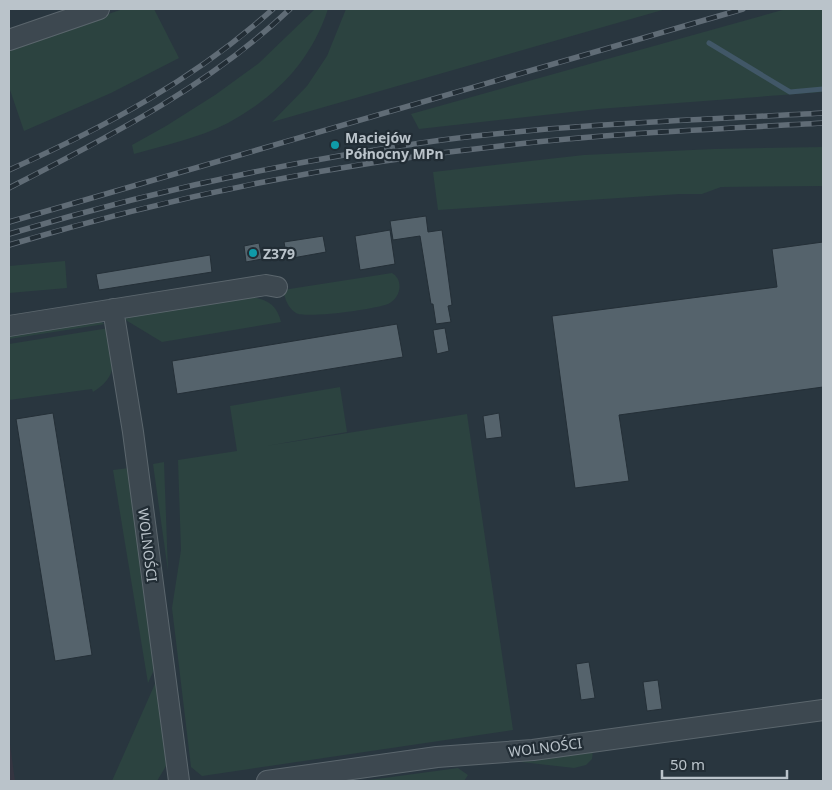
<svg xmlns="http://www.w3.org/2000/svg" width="832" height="790" viewBox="0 0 832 790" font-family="'Noto Sans',sans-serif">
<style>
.medical{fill:#343541}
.green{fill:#2c4340}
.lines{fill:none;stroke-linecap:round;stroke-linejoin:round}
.stream{stroke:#415767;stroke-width:5}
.building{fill:#55636c;stroke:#242f37}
.minor-casing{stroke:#5b666d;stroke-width:22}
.minor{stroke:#3d4850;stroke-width:20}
.rail-casing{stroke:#606c76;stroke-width:5.5}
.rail{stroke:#222d35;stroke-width:4;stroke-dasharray:11;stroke-linecap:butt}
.culture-dot{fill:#0f9aa8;stroke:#222d35;stroke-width:2}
.labels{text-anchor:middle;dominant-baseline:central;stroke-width:4.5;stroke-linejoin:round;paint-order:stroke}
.poi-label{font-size:14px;font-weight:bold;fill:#bac3ca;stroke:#222d35;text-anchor:start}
.street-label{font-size:14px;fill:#bac3ca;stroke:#222d35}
</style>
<rect width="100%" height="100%" fill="#29363f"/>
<path class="medical" d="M9,737l6,44h-6z"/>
<path class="green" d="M123,9h31l25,49 -68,35 -87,38 -15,-44v-39z
M315,9h13c-17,52 -52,88 -100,114 -29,15 -63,22 -94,31l-2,-9 34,-19 49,-31 44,-32z
M346,9h320l-394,113 35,-36 20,-30z
M786,9h37v83l-225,17 -179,20 -8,-15z
M823,147v39l-102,1 -19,7h-22l-242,16 -5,-38 151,-17 130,-6z
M65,261l2,27 -58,5v-27z
M392,273c12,7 9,25 -4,31 -12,5 -83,15 -92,9 -8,-5 -11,-14 -13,-23z
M248,297c17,1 29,7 33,25l-119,20 -38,-23 4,-3z
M98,320l7,4 -96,15v-7z
M109,328c5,27 12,47 -16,64l-1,-3 -83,11v-56z
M340,387l7,45 -81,14 201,-32 46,316 -311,46 -11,-9 -19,-159 9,-58 -3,-90 59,-9 -7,-45z
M164,462l4,109 -15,-107z
M129,468l23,156 1,48 -5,11 -35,-213z
M158,677l12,88 -4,1 -9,15h-45z
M593,751l-1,8 -6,6 -12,3 -53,-6 1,-1z
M458,768l10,7 -4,6h-102z"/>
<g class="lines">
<path class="stream" d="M709,43l81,49 33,-3"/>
</g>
<path class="building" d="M426,216l2,16 14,-2 10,75 -4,1 3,16 -15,2 -3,-20h-2l-11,-68 -27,4 -3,-19z
M390,230l5,34 -35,6 -5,-34z
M323,236l3,16 -39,7 -3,-17z
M823,242v145l-204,28 10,66 -54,7 -23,-172 225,-29 -5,-38z
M259,243l3,16 -16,3 -2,-16z
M210,255l2,17 -113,18 -3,-16z
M397,324l6,33 -226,37 -5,-33z
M445,328l4,23 -12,3 -4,-24z
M53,413l39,242 -37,6 -39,-242z
M499,413l3,24 -16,2 -3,-23z
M589,662l6,36 -14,2 -5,-36z
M658,680l4,29 -15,2 -4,-29z"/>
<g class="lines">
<g class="minor-casing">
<path id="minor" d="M9,40l90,-31
M113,309l20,123 46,349
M9,326l257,-41 11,2
M267,781l170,-24 96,-7 290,-40"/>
</g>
<use href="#minor" class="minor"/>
<g class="rail-casing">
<path id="rail" d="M9,170c96,-43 185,-90 264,-161
M9,188c99,-51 199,-101 281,-179
M9,222l734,-213
M9,234c142,-43 286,-74 433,-94 127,-16 254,-20 381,-27
M9,245c163,-49 330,-82 500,-100 104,-12 209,-16 314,-22"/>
</g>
<use href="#rail" class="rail"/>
</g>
<g class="culture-dot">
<circle cx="335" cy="145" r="5"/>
<circle cx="253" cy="253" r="5"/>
</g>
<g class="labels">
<g class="poi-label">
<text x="345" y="137">Maciejów<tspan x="345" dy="16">Północny MPn</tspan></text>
<text x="263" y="253">Z379</text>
</g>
<g class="street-label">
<text transform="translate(148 545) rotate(83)">WOLNOŚCI</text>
<text transform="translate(545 747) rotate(-7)">WOLNOŚCI</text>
</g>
</g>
<rect width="832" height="790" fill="none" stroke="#bac3ca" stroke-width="20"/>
<path d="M662 770v8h125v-8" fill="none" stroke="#bac3ca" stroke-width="2.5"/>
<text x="670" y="770" font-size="15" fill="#bac3ca" stroke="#222d35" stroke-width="4" paint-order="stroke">50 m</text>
</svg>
